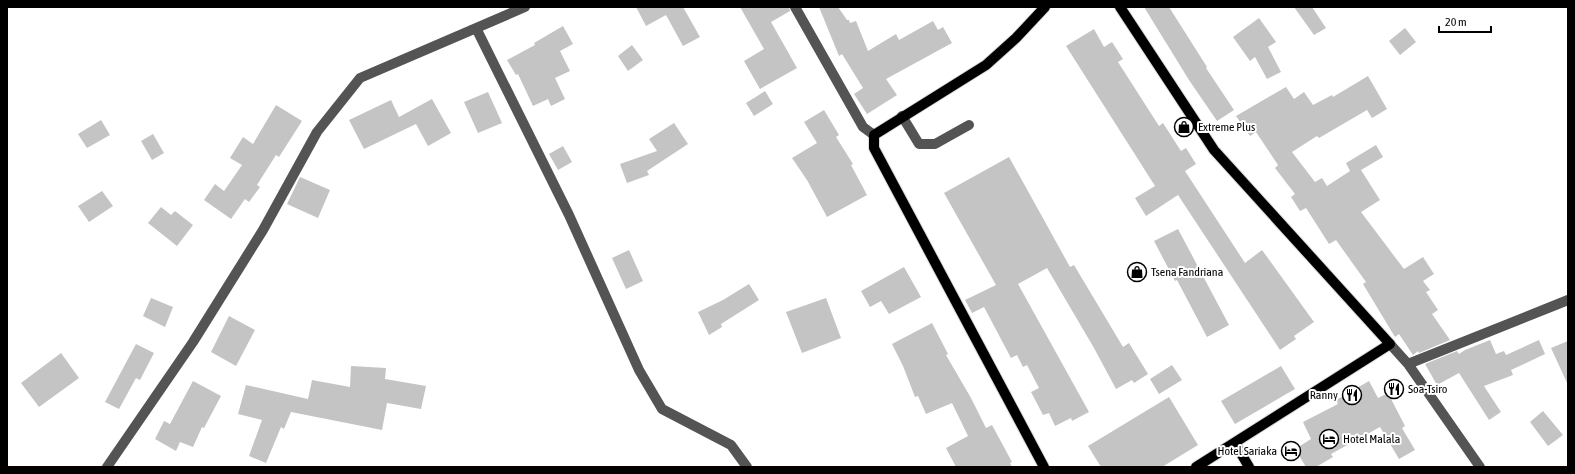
<svg xmlns="http://www.w3.org/2000/svg" width="1575" height="474" viewBox="0 0 1575 474" font-family="'Asap Condensed',sans-serif">
<style>
.building{fill:#c4c4c4}
.lines{fill:none;stroke-linecap:round;stroke-linejoin:round}
.major-casing{stroke:#dbdbdb;stroke-width:12}
.minor{stroke:#545454;stroke-width:10}
.major{stroke:#000;stroke-width:10}
.labels{text-anchor:middle;dominant-baseline:central;stroke-width:4;stroke-linejoin:round;paint-order:stroke}
.poi-label{font-size:12px;fill:#000;stroke:#fff;text-anchor:start}
</style>
<rect width="100%" height="100%" fill="#fff"/>
<path class="building" d="M636,7h47l17,30 -17,9 -17,-31 -20,11z
M740,7h49l1,4 -19,11 26,46 -37,21 -16,-28 20,-12z
M819,7h19l9,13h2l1,3 6,-2 12,30 28,-17 3,6 34,-19 5,9 5,-3 9,16 -66,36 11,16 -30,19 -13,-20 9,-6 -21,-34 -3,2z
M1144,7h25l38,60 -1,1 28,42 -17,11 -28,-41z
M1294,7h18l14,21 -12,7z
M1259,18l17,24 -8,5 13,25 -14,7 -12,-22 -5,4 -17,-24z
M563,26l10,18 -13,7 10,20 -15,7 10,21 -14,7 -3,-7 -15,7 -15,-32 -2,1 -9,-15 28,-15 -1,-2z
M1405,28l11,14 -16,13 -11,-14z
M1094,29l10,18 8,-5 11,17 -5,3 41,64 4,-3 18,28 5,-3 10,16 -11,7 60,92 17,-13 52,72 -20,14 2,3 -16,11 -102,-155 -32,21 -11,-18 20,-12 -89,-140z
M632,45l11,15 -15,11 -10,-15z
M1368,76l19,33 -15,9 -5,-8 -48,28 -2,-2 -25,16 23,30 7,-4 5,8 23,-15 -4,-8 30,-18 7,12 -22,13 19,30 -19,12 43,57 19,-12 11,17 -11,7 7,9 -4,2 12,18 -6,4 18,26 -31,13 -1,-2 -5,4 -14,-21 -4,3 -32,-53 3,-2 -30,-42 -7,4 -23,-36 -6,3 -9,-14 4,-3 -20,-26 3,-3 -22,-33 -6,4 -14,-20 50,-29 8,12 10,-7 9,13 19,-10 1,2z
M765,91l8,13 -19,12 -8,-13z
M488,92l14,31 -24,10 -14,-31z
M432,99l19,34 -23,13 -12,-22 -52,25 -15,-29 42,-20 8,17z
M276,105l26,16 -23,36 -3,-2 -19,30 3,2 -11,15 -4,-3 -14,20 -27,-19 11,-16 9,7 18,-26 -12,-7 13,-21 10,7z
M824,110l15,25 -3,2 17,27 -2,1 16,30 -40,22 -20,-37 -15,-22 25,-15 -13,-21z
M101,120l9,15 -23,13 -9,-14z
M674,123l14,21 -41,27 2,4 -22,8 -7,-19 37,-13 -8,-12z
M153,134l11,19 -12,7 -11,-19z
M563,146l9,16 -14,8 -9,-16z
M1009,157l61,110 4,-2 49,82 6,-4 19,31 -14,9 -2,-3 -16,9 -22,-41 -47,-80 -29,16 71,128 -17,9 -1,-3 -16,8 -6,-13 -6,2 -12,-23 8,-4 -12,-23 -4,2 -6,-12 -6,3 -27,-51 -12,6 -7,-13 31,-15 -52,-92z
M300,177l30,13 -12,28 -31,-14z
M102,191l11,15 -24,16 -11,-16z
M161,207l10,8 4,-4 18,14 -16,21 -29,-23z
M1178,229l51,96 -22,12 -30,-57 -2,1 -21,-40z
M629,250l14,31 -17,8 -14,-31z
M904,267l17,30 -32,17 -8,-13 -11,6 -9,-16z
M749,284l10,16 -38,24 1,3 -13,8 -11,-23 25,-12z
M151,298l22,9 -8,20 -22,-11z
M826,298l15,40 -39,15 -16,-41z
M229,316l26,14 -19,36 -25,-14z
M932,323l16,31 -2,1 25,43 15,30 6,-3 20,37 -2,1 2,4h-56l-10,-19 22,-12 -16,-33 -26,11 -8,-18 -3,1 -12,-31 -11,-22z
M1490,340l6,14 8,-3 2,4 33,-15 6,14 -34,16 2,5 -29,11 17,26 -12,8 -30,-47 -22,12 -12,-21 32,-13 2,3 6,-4z
M1568,341v44l-17,-37z
M136,344l18,9 -14,27 -4,-2 -17,31 -14,-7z
M61,353l18,25 -40,29 -18,-24z
M1172,365l10,15 -23,14 -9,-15z
M351,366l35,2 -1,11 41,7 -5,23 -34,-6 -5,27 -91,-18 -7,17 -3,-2 -15,36 -17,-7 13,-36 -24,-6 8,-29 62,14 4,-19 38,7z
M1281,366l14,23 -60,35 -14,-23z
M193,381l28,15 -17,32 -2,-1 -9,20 -13,-5 -4,9 -21,-12 9,-18 6,3z
M1369,381l9,17 10,-5 17,33 -3,2 13,22 -16,9 -19,-32 -49,27 2,3 -17,10h-10l-11,-18 16,-10 -8,-17 35,-18 -2,-4z
M1169,397l29,48 -36,22h-61l-13,-21z
M1543,411l20,24 -15,11 -18,-24z"/>
<g class="lines">
<g class="major-casing">
<path id="major" d="M1120,7l94,143 176,194 -194,123
M1235,443l14,24
M1044,467l-170,-319v-13l112,-70 30,-27 29,-31"/>
</g>
<path class="minor" d="M795,7l68,120 11,8
M476,28l93,187 70,155 23,39 69,36 16,22
M902,116l17,28h16l34,-19
M1390,344l18,20 72,103
M1408,364l160,-64
M107,467l86,-125 70,-112 54,-98 43,-54 165,-71"/>
<use href="#major" class="major"/>
</g>
<defs>
<g id="shop-ring" transform="scale(1)"><circle r="9.5" fill="#fff" stroke="#000" stroke-width="1.5"/><path d="M-5-2.5h2.3a2.7 3.5 0 0 1 5.4 0H5L5.5 6h-11ZM-1.5-2.5h3a1.5 2.3 0 0 0-3 0Z" fill="#000"/></g>
<g id="restaurant-ring" transform="scale(1)"><circle r="9.5" fill="#fff" stroke="#000" stroke-width="1.5"/><path d="M-5-6h1v4h1v-4h1v4h1v-4h1v5L-1.5 .5V6h-2V.5L-5-1ZM5-6V6H3V1.5H1.5Q1.5-4 5-6Z" fill="#000"/></g>
<g id="hotel-ring" transform="scale(1)"><circle r="9.5" fill="#fff" stroke="#000" stroke-width="1.5"/><path d="M-6-4.5h1.5V1H6V5H4.5V3h-9V5H-6ZM-4 0a1.8 1.8 0 1 1 3.6 0ZM.5 0V-2.5h3Q6-2.5 6 0Z" fill="#000"/></g>
</defs>
<g fill-rule="evenodd">
<use href="#shop-ring" x="1184" y="127"/>
<use href="#shop-ring" x="1137" y="272"/>
<use href="#restaurant-ring" x="1394" y="389"/>
<use href="#restaurant-ring" x="1352" y="395"/>
<use href="#hotel-ring" x="1329" y="439"/>
<use href="#hotel-ring" x="1291" y="451"/>
</g>
<g class="labels">
<g class="poi-label">
<text x="1198" y="127">Extreme Plus</text>
<text x="1151" y="272">Tsena Fandriana</text>
<text x="1408" y="389">Soa-Tsiro</text>
<text x="1338" y="395" text-anchor="end">Ranny</text>
<text x="1343" y="439">Hotel Malala</text>
<text x="1277" y="451" text-anchor="end">Hotel Sariaka</text>
</g>
</g>
<rect width="1575" height="474" fill="none" stroke="#000000" stroke-width="16"/>
<path d="M1439 26v6h52v-6" fill="none" stroke="#000000" stroke-width="2"/>
<text x="1445" y="26" font-size="12" fill="#000000" stroke="#ffffff" stroke-width="3" paint-order="stroke">20 m</text>
</svg>
